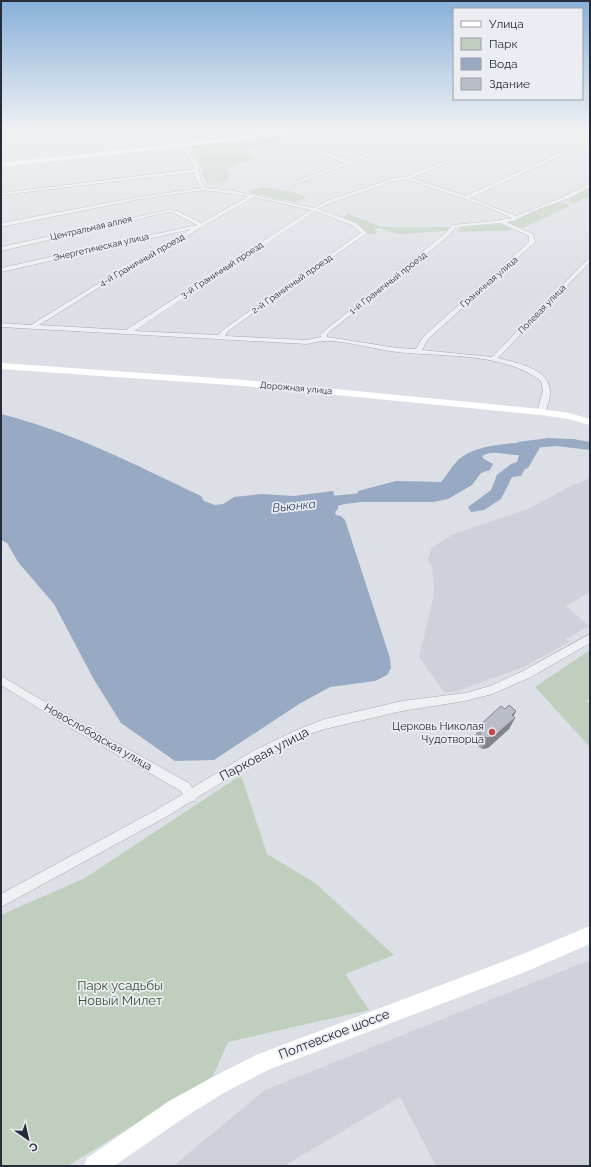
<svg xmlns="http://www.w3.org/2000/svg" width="591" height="1167" viewBox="0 0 591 1167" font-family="Raleway,sans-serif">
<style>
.built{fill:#ced1da}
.green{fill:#c0cfbd}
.water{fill:#98a9c4}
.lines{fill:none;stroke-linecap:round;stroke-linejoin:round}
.river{fill:#98a9c4;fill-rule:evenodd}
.street-casing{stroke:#a6a9b2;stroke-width:1}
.street{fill:#eef0f4;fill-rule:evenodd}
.secondary{fill:#fff;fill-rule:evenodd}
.wall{fill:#9fa3ac}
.shaded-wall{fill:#82848c}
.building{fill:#b9bdc8;stroke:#82848c}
.poi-dot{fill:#c6454a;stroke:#ebedf3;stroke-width:1.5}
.labels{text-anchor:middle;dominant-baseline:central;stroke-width:3.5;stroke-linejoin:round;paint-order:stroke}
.far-street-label{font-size:9px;fill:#272c3b;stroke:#ebedf3}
.poi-label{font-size:11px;fill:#272c3b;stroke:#ebedf3;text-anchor:end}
.street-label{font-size:11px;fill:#272c3b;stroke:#ebedf3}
.water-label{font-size:12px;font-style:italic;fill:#33466c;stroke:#ebedf3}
.near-street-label{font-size:13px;fill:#272c3b;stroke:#ebedf3}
.near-park-label{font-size:13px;fill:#375535;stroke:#ebedf3}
</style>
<rect width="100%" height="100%" fill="#dcdfe5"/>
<path class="built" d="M590,478v114l-24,14 23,20 -23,13 3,3 -45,25 -64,23 -15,3 -26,-36 14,-58 1,-12 -2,-21 -4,-6 3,-12 23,-14 74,-25 41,-22z
M590,960v206h-154l-36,-69 -116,69h-111l92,-76z"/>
<path class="green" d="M315,131h5l-9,4 -34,5 -32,10v3l12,5 -30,10 2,12 -21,5 -6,-11 1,-5 -12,-20v-2l4,-2z
M263,187l26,4 18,6 -11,5 -45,-9 -1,-2z
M590,188v8l-16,7 -4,-1v-4z
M555,203h9l6,3 -47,22 -17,-5z
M349,214l33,13h67l-2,4 -49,3 -19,-6 -5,1 4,3c-9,6 -15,-4 -22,-9 -3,-2 -8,-4 -12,-6l2,-2z
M499,224l12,4 -1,2 -49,2 -4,-2 4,-3z
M590,650v49l-4,1 4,5v42l-55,-60z
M241,775l26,79 48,29 79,72 -49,19 24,36 -141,32 -15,34 -145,90h-67v-251l84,-37z"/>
<path class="water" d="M1,414c71,18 135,51 200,82l3,5 11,4 8,-1 11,-7 28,-3 32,2 39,-5 2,6h5l3,7 -5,2v3l-3,3 1,3 5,1 4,4 45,138 1,10 -4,7 -12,6 -45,6 -31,17 -85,56 -39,1 -54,-38 -28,-45 -39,-74 -36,-42 -11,-19 -6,-3z
M542,442v2l-14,24 -3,1 -4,7 -9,1 -11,22 -17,11 -13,2 -3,-5 23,-17 6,-15 14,-11 6,-2 2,-7c-12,1 -25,-6 -37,1l2,3 9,5 -3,6 -9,3 -9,12 -24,14 -14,3h-80l-2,-6 6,-3v-2l38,-10 45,1c6,-7 11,-16 17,-22 19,-18 60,-17 84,-18z"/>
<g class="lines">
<path class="river" d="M548,438l25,1 17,3v8l-34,-4 -34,3 -4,-1 -2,-3 2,-3z
M372,492l5,2 2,3 -2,3 -55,7 -5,-2 -2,-3 2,-3 5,-2z"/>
<g class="street-casing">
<path id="street" d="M320,130h4v4l-10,7 -10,3 44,17 83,-31h4l-141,55 -2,-2 52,-20 -44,-18 -38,13 -4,-1 54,-18 9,-6z
M523,130h4l-116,48 55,18 124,-57v3l-120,56 46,18 47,-19 27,-13v3l-23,12 -28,10 -26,12 -7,1 27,12 2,8 -107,97 -6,11 70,7 98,-100v5l-92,96c32,8 66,15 46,56h-3l-4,-2 6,-21 -2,-10c-37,-29 -98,-24 -144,-29 -24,-3 -48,-11 -72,-11 -6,0 -12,2 -18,3l-306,-17v-4l30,2 76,-47 40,-21 44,-28 -190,43v-4l196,-43 -23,-12 -6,-1 -167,39v-4l167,-37 9,1 24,12 48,-27 -45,-6 -64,9 -139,28v-4l139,-26 61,-9 -5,-9 -1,-7 -194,23v-2l194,-24 -14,-24 2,-1 16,24 1,11 6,9 28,3 80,17 15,-8 62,-21 15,-2zM407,179l78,27 27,12 -18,3 -41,4 -11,11 -119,96 -3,3 1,2 -14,3 -82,-4 3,-5 139,-98 -11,-10 -38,-14 15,-7 61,-21zM254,197l57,13 -185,120 -87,-5 72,-45 40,-21 52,-33zM315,211l37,14 9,8 -137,96 -6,6 -84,-4zM500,223l29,13v6l-106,95 -7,12 -19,-1 -70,-11v-3l119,-96 10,-11z
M582,130h8v2l-7,-1z
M590,634v9l-61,35 -37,16 -27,7 -63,10 -77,18 -18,6 -46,24 -65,39 -1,3 -5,1 -26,16 -163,89v-13l155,-84 27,-16 -2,-3 -110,-63 -70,-43v-9l78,46 110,61 3,5 61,-37 46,-22 26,-10 77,-18 63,-8 25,-7 31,-14z"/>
</g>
<use href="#street" class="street"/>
<path class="secondary" d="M302,130h15l-3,2 -313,35v-4z
M1,363l243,17 297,29 28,4 21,6v6l-22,-6 -27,-4 -297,-29 -243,-17z
M590,926v18l-65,28 -257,98 -41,21 -42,26 -71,49h-30l3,-8 82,-57 44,-24 43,-22 267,-101z"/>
</g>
<path class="wall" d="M505,709l10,9 -6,11 -21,19 -6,1 -3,-2 -3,-3 -1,-8 5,-11z"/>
<path class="shaded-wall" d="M516,711l-4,9 3,-2 -6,11 -21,19 -6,1 5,-11z"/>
<path class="building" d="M509,705l7,6 -4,4 3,3 -22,19 -6,1 -4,-1 -3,-3v-9l21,-19 4,3z"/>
<linearGradient id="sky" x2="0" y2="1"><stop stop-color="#88b0da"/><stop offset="0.44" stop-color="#eff1f3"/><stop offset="1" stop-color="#eff1f3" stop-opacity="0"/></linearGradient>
<rect width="591" height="293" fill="url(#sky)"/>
<circle class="poi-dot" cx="492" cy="732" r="4"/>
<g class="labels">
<g class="far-street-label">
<text transform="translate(91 228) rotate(-13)">Центральная аллея</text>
<text transform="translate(101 247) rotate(-13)">Энергетическая улица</text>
<text transform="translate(142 260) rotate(-30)">4-й Граничный проезд</text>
<text transform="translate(222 270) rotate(-33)">3-й Граничный проезд</text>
<text transform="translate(489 282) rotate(-41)">Граничная улица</text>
<text transform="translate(388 283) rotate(-38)">1-й Граничный проезд</text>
<text transform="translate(292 284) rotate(-35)">2-й Граничный проезд</text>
<text transform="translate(542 309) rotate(-46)">Полевая улица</text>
<text transform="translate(296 388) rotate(5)">Дорожная улица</text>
</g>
<g class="poi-label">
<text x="484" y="726">Церковь Николая<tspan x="484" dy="13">Чудотворца</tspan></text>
</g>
<g class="street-label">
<text transform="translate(98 737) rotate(30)">Новослободская улица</text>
</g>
<g class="water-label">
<text transform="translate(294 506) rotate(-6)">Вьюнка</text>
</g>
<g class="near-street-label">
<text transform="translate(264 754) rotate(-28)">Парковая улица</text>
<text transform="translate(334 1034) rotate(-21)">Полтевское шоссе</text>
</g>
<g class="near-park-label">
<text x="120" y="985">Парк усадьбы<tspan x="120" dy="15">Новый Милет</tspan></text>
</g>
</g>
<rect width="591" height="1167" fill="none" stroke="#272c3b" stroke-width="4"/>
<rect x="453" y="8" width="130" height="92" fill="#ebedf3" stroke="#9da0a9"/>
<rect x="461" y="21" width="20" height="6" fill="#ffffff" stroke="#9da0a9"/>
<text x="489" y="28" font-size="12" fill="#272c3b">Улица</text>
<rect x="461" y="38" width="20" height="12" fill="#c0cfbd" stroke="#9da0a9"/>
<text x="489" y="48" font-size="12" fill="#272c3b">Парк</text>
<rect x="461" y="58" width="20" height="12" fill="#98a9c4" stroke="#9da0a9"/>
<text x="489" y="68" font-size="12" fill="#272c3b">Вода</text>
<rect x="461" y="78" width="20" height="12" fill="#b9bdc8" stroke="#9da0a9"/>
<text x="489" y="88" font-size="12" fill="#272c3b">Здание</text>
<g transform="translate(28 1139) rotate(146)" stroke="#ebedf3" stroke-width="3" paint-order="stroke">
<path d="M0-3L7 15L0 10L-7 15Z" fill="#272c3b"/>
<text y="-6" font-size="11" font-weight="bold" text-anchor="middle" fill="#272c3b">С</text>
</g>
</svg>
